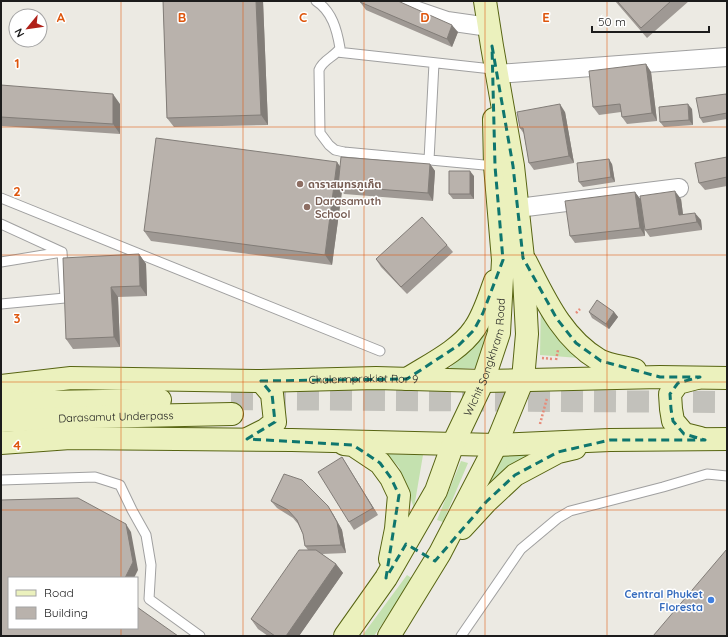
<svg xmlns="http://www.w3.org/2000/svg" width="728" height="637" viewBox="0 0 728 637" font-family="Quicksand,'Noto Sans Thai',sans-serif">
<style>
.grass{fill:#c4e1af}
.lines{fill:none;stroke-linecap:round;stroke-linejoin:round}
.secondary-tunnel{stroke:#c2c1bb;stroke-width:22;stroke-dasharray:22 11;stroke-linecap:butt}
.service-casing{stroke:#a0a0a0;stroke-width:11}
.minor-casing{stroke:#a0a0a0;stroke-width:20}
.secondary-casing{stroke:#576412;stroke-width:24}
.path{stroke:#e78b79;stroke-width:2.5;stroke-dasharray:2 2;stroke-linecap:butt}
.service{stroke:#fff;stroke-width:9}
.minor{stroke:#fff;stroke-width:18}
.secondary{stroke:#ebf1bd;stroke-width:22}
.wall{fill:#9f9994}
.shaded-wall{fill:#827d78}
.building{fill:#b9b2ac;stroke:#827d78}
.marked{fill:none;stroke:#0f766e;stroke-width:3;stroke-dasharray:8 5;stroke-linejoin:round}
.grid{fill:none;stroke:#de560d;stroke-width:1;stroke-opacity:0.55}
.education-dot{fill:#8d6e63;stroke:#fff;stroke-width:1.5}
.shop-dot{fill:#3f7fe0;stroke:#fff;stroke-width:1.5}
.labels{text-anchor:middle;dominant-baseline:central;stroke-width:3;stroke-linejoin:round;paint-order:stroke}
.education-label{font-size:11px;font-weight:bold;fill:#785e54;stroke:#fff;text-anchor:start}
.street-label{font-size:11px;fill:#1c1c1c;stroke:#fff}
.shop-label{font-size:11px;font-weight:bold;fill:#366cbe;stroke:#fff;text-anchor:end}
.grid-label{font-size:13px;text-anchor:middle;font-weight:bold;fill:#de560d;stroke:#fff;stroke-width:3;stroke-linejoin:round;paint-order:stroke}
</style>
<rect width="100%" height="100%" fill="#eceae3"/>
<path class="grass" d="M541,299l51,60 -52,-4z
M488,327l-11,41 -28,1z
M547,449l-68,48 21,-44z
M386,454l37,1 -9,53 -15,-41z
M461,461l7,2 -25,59 -6,-2z
M407,575l6,4 -39,57h-12z"/>
<g class="lines">
<path class="secondary-tunnel" d="M231,399l496,3"/>
<g class="service-casing">
<path id="service" d="M316,1c16,10 21,29 24,47 -5,9 -17,11 -21,22l1,63 9,12 6,5 9,2 151,14
M337,52l155,17
M429,160l5,-97
M1,198l379,153
M1,224l61,28
M1,262l61,-10 3,46 -64,6
M1,480l94,-3 25,8 12,25 14,25 5,30 -2,34 51,37
M461,636l60,-87 37,-31 12,-7 93,-24 44,-13 20,2"/>
</g>
<g class="minor-casing">
<path id="minor" d="M391,1l21,8 35,12 42,6
M497,74l230,-17
M518,208l161,-20"/>
</g>
<g class="secondary-casing">
<g id="secondary">
<path d="M526,262c19,37 36,76 73,98 9,5 26,7 36,10"/>
<path d="M697,378l-19,5 -8,11 1,15 2,12 11,13 16,4"/>
<path d="M407,379c22,-14 53,-29 67,-50 10,-14 15,-32 21,-48"/>
<path id="s1" d="M1,386l70,-8 190,3 115,-3 107,3 177,-4 67,1"/>
<path d="M1,406l44,-4 115,-2"/>
<path id="s2" d="M1,421l89,-4 142,-3"/>
<path d="M247,439l18,-9 10,-8 -3,-28 -11,-13"/>
<path d="M1,443l69,-5 222,2 204,5 114,-5 117,-1"/>
<path d="M344,444l9,1 27,18 11,15 8,17 -3,34 -6,30"/>
<path d="M462,528l24,-26 29,-27 43,-23 17,-4"/>
<path id="s3" d="M345,636l41,-58 50,-87 17,-47 30,-63 16,-48 4,-73 -8,-94 -1,-47"/>
<path d="M389,636l51,-83 56,-108 27,-66 4,-45 -4,-76 -10,-92 -21,-120 -7,-45"/>
</g>
</g>
<path class="path" d="M576,313l4,-4
M542,358l11,1
M556,360l2,-10
M540,424l7,-26"/>
<use href="#service" class="service"/>
<use href="#minor" class="minor"/>
<use href="#secondary" class="secondary"/>
</g>
<path class="wall" d="M163,1h100l5,124 -94,2 -7,-9z
M615,1h74l-42,37z
M360,2l98,30 -6,15 -86,-37z
M646,64l5,8 6,49 -30,3 -5,-7 -1,-5 -22,3 -6,-8z
M1,85l119,19v30l-119,-8z
M726,94l1,1v24l-24,4 -3,-5z
M692,109l1,16 -29,2 -4,-5z
M565,112l9,51 -40,7 -5,-7 -5,-29 -4,-6z
M727,157v29l-22,4 -6,-7z
M430,164l5,7 -2,30 -89,-7 -2,-3 -10,74 -181,-24 -7,-10 196,-65z
M612,164l3,18 -32,5 -4,-5z
M474,176v23h-21l-4,-5z
M635,192l5,7h41l2,15 18,6 1,10 -52,7 -5,-7 -1,-7 1,13 -70,7 -5,-7z
M447,245l6,7 -46,42 -26,-27 -5,-8z
M139,254l7,10 1,32 -29,1 2,50 -47,2 -7,-10z
M589,312h25l4,5 -9,12 -17,-11z
M342,457l5,8 31,50 -24,15 -5,-8z
M271,501l62,13 9,16 4,23 -24,1 14,10 7,9 -44,63h-31l-10,-7 -7,-10 57,-69 -3,-4 -2,-12 -5,-10 -5,-6 -16,-10z"/>
<path class="shaded-wall" d="M256,1h7l5,124 -7,-10z
M452,25l6,7 -6,15 -5,-8z
M646,64l5,8 6,49 -5,-8z
M113,94l7,10v30l-7,-10z
M560,104l5,8 9,51 -5,-7z
M688,104l4,5 1,16 -4,-5z
M609,159l3,5 3,18 -4,-5z
M337,162l7,10 -6,14 4,5 -10,74 -7,-10z
M430,164l5,7 -2,30 -5,-8z
M470,171l4,5v23l-4,-5z
M675,191l6,8 3,24 -5,-8z
M635,192l6,8 4,36 -5,-8z
M695,213l6,7 1,10 -5,-8z
M139,254l7,10 1,32 -7,-10z
M111,287l7,10 2,50 -6,-10z
M614,312l4,5 -9,12 -3,-5z
M342,457l5,8 31,50 -5,-7z
M328,506l5,8 9,16 4,23 -5,-8z
M126,524l5,8 7,38 -4,8h-9z
M336,564l7,9 -44,63h-13z"/>
<path class="building" d="M163,1h93l5,114 -94,3z
M361,1h37l54,24 -5,14 -87,-37z
M617,1h54l-30,27z
M646,64l6,49 -30,4 -2,-13 -27,3 -4,-36z
M1,85l112,9v30l-112,-7z
M726,94l1,4v15l-27,5 -4,-20z
M560,104l9,52 -40,7 -6,-35h-3l-3,-16z
M688,104l1,16 -29,2 -1,-15z
M156,138l181,24 -12,93 -181,-24z
M341,157l89,7 -2,29 -90,-7z
M727,157v20l-28,6 -4,-20z
M609,159l2,18 -32,5 -2,-19z
M449,171h21v23h-21z
M675,191l4,24 16,-2 2,9 -52,8 -5,-34z
M635,192l5,36 -70,8 -5,-35z
M422,217l25,28 -46,42 -25,-28z
M139,254l1,32 -29,1 3,50 -48,2 -3,-81z
M597,300l17,12 -8,12 -17,-12z
M342,457l31,51 -24,14 -31,-50z
M284,474l18,6 26,26 9,16 4,23 -36,1 -2,-12 -6,-14 -9,-10 -17,-9z
M78,498l48,26 7,38 -8,16h-116v50h128v-21l41,29h-177v-136z
M727,549v87h-74z
M299,550h17l20,14 -50,72h-11l-24,-17z"/>
<path class="marked" d="M492,46l21,120 10,92 34,61 19,24 25,18 59,16h40l-22,6 -8,11 1,15 2,12 11,13 21,6h-95l-52,12 -43,23 -29,27 -51,59 -29,-17 -20,34 13,-83 -8,-17 -11,-15 -27,-18 -106,-6 28,-17 -3,-28 -11,-13 146,-2 52,-34 15,-15 9,-17 20,-53 -8,-94z"/>
<path class="grid" d="M121,1v577M243,1v635M364,1v635M485,1v635M607,1v635M1,127h726M1,255h726M1,382h726M1,510h726M121,628v8"/>
<g class="education-dot">
<circle cx="300" cy="184" r="4"/>
<circle cx="307" cy="207" r="4"/>
</g>
<circle class="shop-dot" cx="711" cy="600" r="4"/>
<g class="labels">
<g class="education-label">
<text x="308" y="184">ดาราสมุทรภูเก็ต</text>
<text x="315" y="201">Darasamuth<tspan x="315" dy="13">School</tspan></text>
</g>
<g class="street-label">
<text stroke="none"><textPath href="#s3" startOffset="315">Wichit Songkhram Road</textPath></text>
<text stroke="none"><textPath href="#s1" startOffset="363">Chalermprakiat Ror 9</textPath></text>
<text stroke="none"><textPath href="#s2" startOffset="115">Darasamut Underpass</textPath></text>
</g>
<g class="shop-label">
<text x="703" y="594">Central Phuket<tspan x="703" dy="13">Floresta</tspan></text>
</g>
</g>
<g class="grid-label">
<text x="61" y="22">A</text>
<text x="182" y="22">B</text>
<text x="303" y="22">C</text>
<text x="425" y="22">D</text>
<text x="546" y="22">E</text>
<text x="17" y="68">1</text>
<text x="17" y="196">2</text>
<text x="17" y="323">3</text>
<text x="17" y="450">4</text>
</g>
<rect width="728" height="637" fill="none" stroke="#1c1c1c" stroke-width="4"/>
<rect x="8" y="577" width="130" height="52" fill="#ffffff" stroke="#a4a4a4"/>
<rect x="16" y="590" width="20" height="6" fill="#ebf1bd" stroke="#a4a4a4"/>
<text x="44" y="597" font-size="12" fill="#1c1c1c">Road</text>
<rect x="16" y="607" width="20" height="12" fill="#b9b2ac" stroke="#a4a4a4"/>
<text x="44" y="617" font-size="12" fill="#1c1c1c">Building</text>
<g transform="translate(28 28) rotate(241)"><circle r="19" fill="#ffffff" stroke="#a4a4a4"/>
<path d="M0-3L7 15L0 10L-7 15Z" fill="#b02119"/>
<text y="-6" font-size="11" font-weight="bold" text-anchor="middle" fill="#1c1c1c">N</text>
</g>
<path d="M592 26v6h117v-6" fill="none" stroke="#1c1c1c" stroke-width="2"/>
<text x="598" y="26" font-size="12" fill="#1c1c1c" stroke="#ffffff" stroke-width="3" paint-order="stroke">50 m</text>
</svg>
